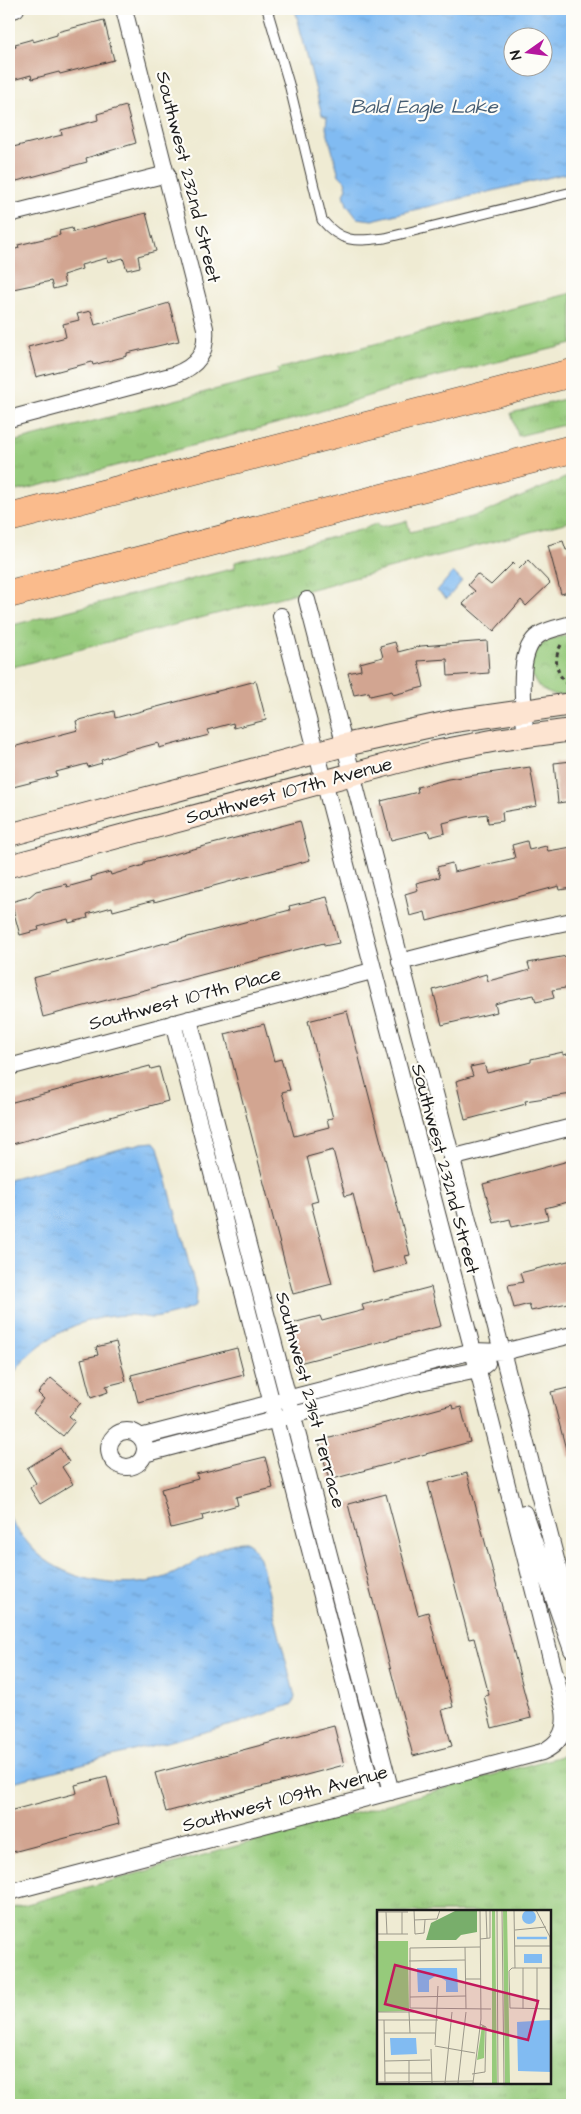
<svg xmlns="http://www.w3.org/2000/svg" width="581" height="2114" viewBox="0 0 581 2114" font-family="'Architects Daughter',sans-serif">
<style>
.grass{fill:url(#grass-tufts);stroke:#59734c;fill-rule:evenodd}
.park{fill:url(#park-crowns);stroke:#59734c}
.water{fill:url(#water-ripples);stroke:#4e6c87;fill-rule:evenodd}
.building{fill:#d2a591}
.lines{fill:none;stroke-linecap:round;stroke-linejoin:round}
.lane-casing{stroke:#3c3b37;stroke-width:11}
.street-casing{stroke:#3c3b37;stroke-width:18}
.secondary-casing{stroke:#3c3b37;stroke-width:24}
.highway-casing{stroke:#3c3b37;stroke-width:29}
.path{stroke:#3c3b37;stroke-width:3;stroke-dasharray:4 4;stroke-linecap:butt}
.lane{stroke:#fff;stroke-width:9}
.street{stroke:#fff;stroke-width:16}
.secondary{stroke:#fde4d1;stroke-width:22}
.highway{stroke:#fabb8c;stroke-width:28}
.labels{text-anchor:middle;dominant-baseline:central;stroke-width:4.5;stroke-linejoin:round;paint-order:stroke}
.street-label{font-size:19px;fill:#1c1c1c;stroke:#fdfcf7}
.water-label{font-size:20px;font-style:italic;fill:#445c72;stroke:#fdfcf7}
.inset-river{fill:none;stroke:#81bbf2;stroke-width:2.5}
.inset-road{fill:none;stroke:#9b988a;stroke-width:1}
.view{fill:#c2185b;fill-opacity:0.15;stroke:#c2185b;stroke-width:2.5}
.inset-edge{fill:none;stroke:#1c1c1c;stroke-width:2.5}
</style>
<defs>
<pattern id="grass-tufts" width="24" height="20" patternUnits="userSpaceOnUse" patternTransform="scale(1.25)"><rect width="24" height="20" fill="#96ca7b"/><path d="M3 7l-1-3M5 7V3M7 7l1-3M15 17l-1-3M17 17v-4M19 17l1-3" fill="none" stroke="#81ad6a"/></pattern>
<pattern id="park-crowns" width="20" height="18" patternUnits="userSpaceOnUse" patternTransform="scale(1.25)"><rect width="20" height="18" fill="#96ca7b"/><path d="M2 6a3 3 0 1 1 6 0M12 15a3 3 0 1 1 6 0" fill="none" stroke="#81ad6a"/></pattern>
<pattern id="water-ripples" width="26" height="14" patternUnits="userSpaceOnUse" patternTransform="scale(1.25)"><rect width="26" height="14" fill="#81bbf2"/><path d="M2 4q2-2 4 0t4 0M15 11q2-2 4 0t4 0" fill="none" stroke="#6fa0cf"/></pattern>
</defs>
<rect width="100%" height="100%" fill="#fdfcf7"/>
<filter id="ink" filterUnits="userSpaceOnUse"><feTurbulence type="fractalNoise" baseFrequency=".02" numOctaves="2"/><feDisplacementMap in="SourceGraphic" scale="10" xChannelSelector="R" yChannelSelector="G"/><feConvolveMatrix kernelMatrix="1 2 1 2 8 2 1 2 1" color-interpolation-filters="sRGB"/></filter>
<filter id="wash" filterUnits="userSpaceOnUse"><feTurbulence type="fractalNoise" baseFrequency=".0096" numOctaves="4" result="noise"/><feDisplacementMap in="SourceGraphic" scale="20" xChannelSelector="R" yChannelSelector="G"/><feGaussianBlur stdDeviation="1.12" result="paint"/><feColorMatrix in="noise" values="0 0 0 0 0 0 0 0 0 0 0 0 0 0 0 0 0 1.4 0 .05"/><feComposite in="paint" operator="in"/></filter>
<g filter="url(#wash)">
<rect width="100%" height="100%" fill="#efebd3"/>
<path class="grass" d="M572,293v51l-166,40 -104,33 -248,65 -37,9 -3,-3 -5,2v-47l270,-70 -1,-4z
M572,397v26l-54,13 -7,-23z
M572,475v46l-563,147v-42l226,-58v-6l125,-32 18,-7 1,4 28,-6 3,11 69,-17z
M572,1753v352h-563v-196zM378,1912h172v171h-172z"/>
<path class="park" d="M572,634v59c-4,1 -10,3 -15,2 -25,-2 -35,-32 -17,-49 8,-8 21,-9 32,-12z"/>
<path class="water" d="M295,9h277v163l-200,48 -15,-2 -10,-13 -3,-11 3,-6 -2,-7 -6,-6 -13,-47 1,-11 -5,-2zM514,38h30v30h-30z
M453,572l9,9 -15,18 -10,-8z
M154,1142l4,5 38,143 -1,16c-8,5 -35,12 -44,12 -8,-1 -15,-3 -23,-3 -49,1 -93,24 -119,65v-201l133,-36z
M9,1517c8,13 17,25 28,36 32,30 96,40 136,21 22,-11 50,-34 76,-32l11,16 35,139 -2,7 -54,19 -230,60z"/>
<g id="blocks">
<path class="building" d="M104,20l10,40 -54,14 -1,-2 -27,7 -1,-4 -22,6v-32l7,-2 -1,-3 18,-5v3l24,-7v-3z
M126,106l10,37 -50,15 1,4 -74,20 -1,-3 -3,1v-32l53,-13 -1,-5 37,-10 -1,-6z
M146,213l10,38 -18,5 2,11 -13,3 -4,-12 -15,4 -1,-4 -26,7 1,4 -19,6 2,11 -12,3 -2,-8 -38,8 -4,-17v-21l10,-3 -1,-3 42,-10 -1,-4 13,-3 1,4z
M169,303l10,38 -52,12v3l-34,9 -1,-3 -56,15 -8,-30 38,-10 -3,-13 16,-4 -2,-6 14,-3 4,14z
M563,541l3,9 6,-1v42l-11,3 -13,-49z
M528,560l22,23 -24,23 -5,-6 -27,31 -31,-27 12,-13 -7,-6 9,-11 14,11 22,-22 6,6z
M487,641l2,32 -41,3 -1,-17 -29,2 6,26 -31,8 -1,-4 -22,5 -1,-4 -15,3 -6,-22 13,-3 -1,-7 23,-6 -3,-11 15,-4 3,10 23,-6z
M256,681l10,39 -32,8 -1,-5 -26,7 2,5 -50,13 -1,-5 -34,9 -23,8 1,3 -14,4 -1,-3 -31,8 1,4 -48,12v-40l69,-18 -2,-9 38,-10 1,7z
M572,761v40l-14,2 -4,-40z
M530,767l7,39 -35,6 1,9 -15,2 -1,-9 -20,3 -24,6 2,10 -15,4 -2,-6 -37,9 -10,-39 37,-9 -1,-5 31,-8z
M300,821l10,39 -156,42v-2l-41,11 -1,-4 -25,7 1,4 -19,5 -1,-4 -30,8 1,3 -19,5 -9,-33 18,-5 7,-6 30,-7 1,3 25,-7 -1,-3 19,-5 1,3 33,-10v-3z
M527,841l2,9 17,-4 2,5 24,-4v41l-12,2 -1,-4 -132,35 -2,-9 -15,4 -5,-22 13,-4 -2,-7 24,-6 -3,-10 15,-4 2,9 61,-14 -3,-13z
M327,897l12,46 -15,3v-3l-29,7 -252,67 -10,-39 257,-68 -1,-4z
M572,955v32l-20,3 2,8 -18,4 -2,-7 -26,5 -13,4 2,8 -55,13 -9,-35 53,-16 2,7 28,-7 14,-4 -2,-7z
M347,1011l63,244 -5,1 3,8 -35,9 -20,-79 -8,2 -12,-46 -26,7 11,44 -7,2 21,81 -39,10 -68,-260 39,-10 10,37 7,-2 9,31 -8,2 12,44 35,-9 -2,-8 6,-1 -25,-97z
M563,1052v3l9,-2v41l-47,7 1,3 -61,16 -9,-39 17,-5 -3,-9 14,-3 3,9 44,-11v-3z
M150,1066l1,3 8,-2 9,34 -159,44v-42z
M572,1160v41l-27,7 3,11 -36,8 -2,-8 -16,4 -11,-39z
M572,1260v42l-41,9 -2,-7 -15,4 -6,-23 15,-3 -3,-9z
M431,1287l10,39 -142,37 -10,-39 31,-8 2,5 42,-11 -2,-5z
M116,1342l10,39 -20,5 2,6 -17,6 -10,-39 17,-4 -2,-8z
M237,1348l7,27 -106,27 -7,-27z
M51,1378l30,25 -12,13 6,5 -12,15 -30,-24 11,-13 -6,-6z
M572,1387v69l-4,1 -17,-65z
M452,1405l1,4 8,-2 9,35 -141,38 -10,-39z
M60,1448l9,14 -7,5 11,17 -33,20 -10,-16 6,-5 -9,-15z
M265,1457l8,31 -37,9 2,8 -36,10 1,5 -32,8 -10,-39 37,-10 -2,-5z
M467,1473l64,245 -39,10 -8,-32 5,-1 -15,-57 -5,1 -41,-156z
M386,1494l32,121 10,-3 25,95 -11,3 10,36 -39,10 -65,-252z
M334,1726l10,39 -178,47 -11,-39z
M107,1777l12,47 -110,29v-42l68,-18 -2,-8z"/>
</g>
</g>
<g filter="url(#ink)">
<use href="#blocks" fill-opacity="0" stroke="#3c3b37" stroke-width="1"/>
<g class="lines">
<g class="lane-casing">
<path id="lane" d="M267,9l22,75 33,136c20,24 35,21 63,18l187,-46"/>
</g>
<g class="street-casing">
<path id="street" d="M9,11l7,-2
M9,214l158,-40
M9,419l165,-44c24,-9 33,-22 31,-47l-81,-319
M307,600l265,1021
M525,735c0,-27 -11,-83 14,-100 9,-6 22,-8 33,-11
M400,962l109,-28 63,-13
M189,1019l202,773
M173,1023l201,773
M9,1067l363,-96
M451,1158l121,-31
M109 1449a18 18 0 1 1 36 0a18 18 0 1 1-36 0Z
M140,1437l333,-86 30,1 69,-17
M144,1454l271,-71 63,-13 9,-7
M524,1513l48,137
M9,1892l533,-140c18,-8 25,-22 22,-42l-91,-359 -192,-735"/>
</g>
<g class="secondary-casing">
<path id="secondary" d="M9,835l336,-90 109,-24 118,-17
M9,866l426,-114 62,-12 75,-10"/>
</g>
<g class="highway-casing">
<path id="highway" d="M9,518l563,-145
M9,594l563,-145"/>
</g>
<path class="path" d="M561,645c-8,14 -5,29 7,40"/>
<use href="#lane" class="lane"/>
<use href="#street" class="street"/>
<use href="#secondary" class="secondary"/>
<use href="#highway" class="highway"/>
</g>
</g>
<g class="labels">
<g class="street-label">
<text transform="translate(188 177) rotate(76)">Southwest 232nd Street</text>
<text transform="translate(289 791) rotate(-15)">Southwest 107th Avenue</text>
<text transform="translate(185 999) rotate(-15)">Southwest 107th Place</text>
<text transform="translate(445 1169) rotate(75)">Southwest 232nd Street</text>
<text transform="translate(310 1400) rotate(75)">Southwest 231st Terrace</text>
<text transform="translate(285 1799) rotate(-15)">Southwest 109th Avenue</text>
</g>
<g class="water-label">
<text x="424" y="107">Bald Eagle Lake</text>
</g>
</g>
<g transform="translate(377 1910)">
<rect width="174" height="174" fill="#efebd3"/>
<path d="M115,0h3l2,173h-5zM126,0h4l3,173h-5zM0,48h31l1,53 -32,1z" fill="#96ca7b"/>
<path d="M80,0h20v22l-16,3 -5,5h-30l5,-17z" fill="#78ae6b"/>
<path d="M0,31h31v17h-31zM105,116h3l-1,32 -7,2z" fill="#96ca7b"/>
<path d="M145 7a7 7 0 1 1 14 0a7 7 0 1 1-14 0ZM147,44h18v9h-18zM40,58h40l1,24h-12v-11l-9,-6 -8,5v12h-11zM174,110v52l-33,-1 -1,-49zM13,128h26l1,16 -26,1z" fill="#81bbf2"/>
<path class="inset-river" d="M140,28h30"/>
<path class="inset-road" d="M37,0l1,24 9,-1 1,-13M109,0l1,28M120,0l1,173M125,0l2,173M137,0l1,58M159,0l14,27 1,59M0,2h31M9,2l1,22M25,2v22M37,10l23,-1 3,-9M138,20l31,-3M0,24h31M103,29l10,-1v-28M138,36h36M88,37l1,62M103,37l-70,1v60l81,1M32,51l56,-1M146,58v41M160,58v41M173,58h-38l-3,3 1,37 41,1M88,69h16M33,87l56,-1M0,102h37M32,102l1,21M0,110h61M7,110l1,62M7,123h51M58,135l3,-59M58,136l40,7M54,139l1,34M32,150v23M8,151l45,-1M8,163h47M95,164l13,-2 1,-45 -6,-3M0,172l96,-1M68,173l7,-71M81,173l8,-71M96,173l8,-64 -1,-109"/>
<path class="view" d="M18,55l143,36 -10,39 -143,-36z"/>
<rect width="174" height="174" class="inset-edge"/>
</g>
<rect width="581" height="2114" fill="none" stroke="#fdfcf7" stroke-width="30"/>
<g transform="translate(528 52) rotate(256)"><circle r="24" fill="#fdfcf7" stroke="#a3a29f"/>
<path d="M0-4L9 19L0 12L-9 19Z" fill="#b5179e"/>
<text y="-8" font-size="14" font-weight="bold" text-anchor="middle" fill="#1c1c1c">N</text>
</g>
</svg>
